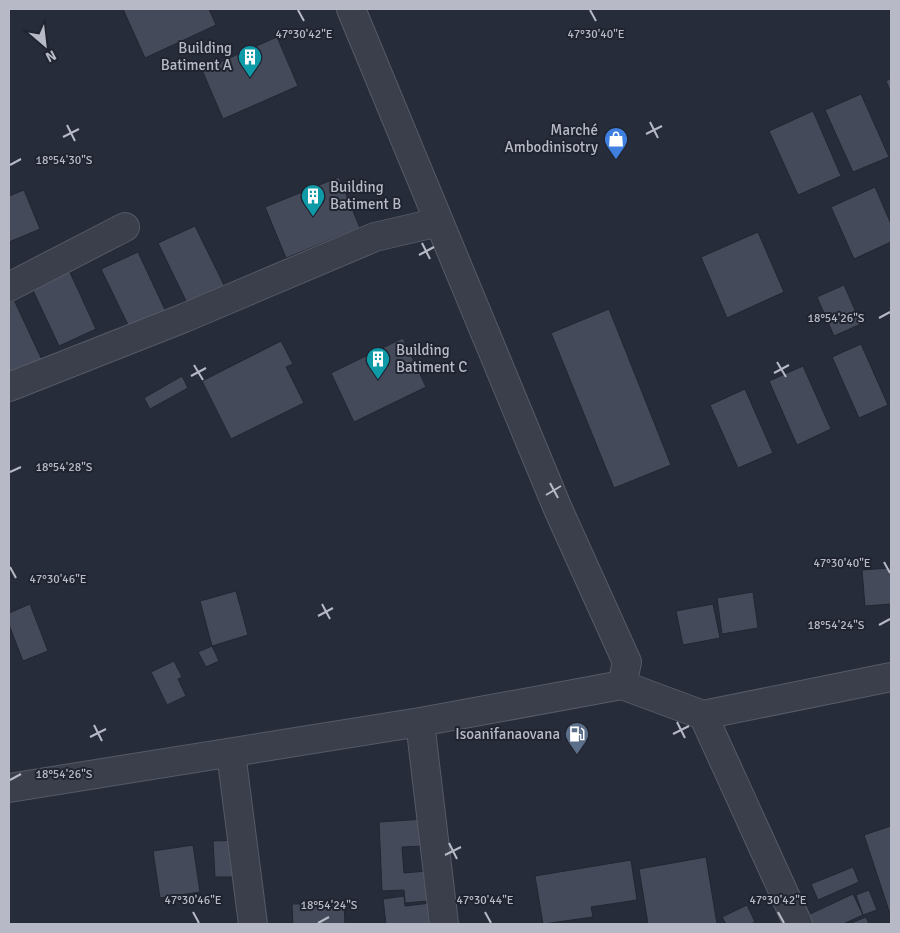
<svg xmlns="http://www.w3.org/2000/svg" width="900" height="933" viewBox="0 0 900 933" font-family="Signika,sans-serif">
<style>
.building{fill:#444a59;stroke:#222632}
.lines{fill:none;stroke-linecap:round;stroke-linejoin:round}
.minor-casing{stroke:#565a66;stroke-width:30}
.minor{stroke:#3b3f4b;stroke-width:28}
.ticks{fill:none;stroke:#b7bac6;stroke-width:2}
.labels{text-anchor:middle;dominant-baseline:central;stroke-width:4;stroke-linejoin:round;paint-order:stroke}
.poi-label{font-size:15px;fill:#b7bac6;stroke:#202430;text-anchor:end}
.ticks-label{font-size:12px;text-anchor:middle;fill:#b7bac6;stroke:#202430;stroke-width:4;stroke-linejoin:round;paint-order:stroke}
</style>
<rect width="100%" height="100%" fill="#272c3b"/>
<path class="building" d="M123,9h86l7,16 -71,33z
M277,37l21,49 -75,33 -21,-49z
M891,78v15l-5,-12z
M861,94l28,63 -36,15 -28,-62z
M813,111l28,65 -43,19 -29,-64z
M339,177l21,51 -74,30 -21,-51z
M875,187l16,37v18l-37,17 -23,-52z
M24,190l16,39 -31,13v-46z
M195,226l30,61 -37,18 -30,-62z
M758,232l26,60 -57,26 -26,-61z
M138,252l29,62 -36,17 -30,-62z
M67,266l29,63 -37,17 -29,-62z
M844,285l17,39 -27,12 -17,-39z
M14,300l29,62 -34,16v-76z
M609,309l62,156 -57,23 -63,-155z
M403,338l23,49 -72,35 -23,-49z
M281,341l12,23 -7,3 18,36 -73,36 -29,-58z
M861,344l27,61 -29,13 -27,-61z
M803,366l28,63 -34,16 -28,-64z
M182,376l6,12 -38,21 -6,-11z
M745,389l28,64 -35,15 -28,-63z
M891,568v36l-26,2 -3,-36z
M236,591l12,44 -36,11 -12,-45z
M753,592l5,36 -36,6 -5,-36z
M30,604l18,47 -25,10 -14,-36v-12z
M713,604l7,34 -37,7 -7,-34z
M212,646l7,15 -13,6 -8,-15z
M174,661l8,16 -4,2 8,17 -19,9 -16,-33z
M424,819l1,27 -23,1 2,26 22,-2 2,30 -23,2 -1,-13 -22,1 -3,-69z
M891,826v91l-27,-82z
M238,840v37h-23l-2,-36z
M193,845l7,47 -40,6 -7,-47z
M706,857l11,67 5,-1 1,1h-75l-9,-55z
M631,860l6,40 -46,7 2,10 -50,7 -8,-48z
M853,867l6,15 -41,18 -7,-16z
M869,890l8,20 -14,5 -7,-20z
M853,894l10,21 -20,9h-30l-5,-9z
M404,896l1,10 26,-3 2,21h-47l-3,-25z
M344,903l1,21h-52l-1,-20z
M747,905l8,17 -4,2h-25l-4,-7z
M866,917l3,7h-20z"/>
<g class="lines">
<g class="minor-casing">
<path id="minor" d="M351,9l207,500 69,153 -5,23
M9,287l116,-60
M9,387l175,-69 191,-81 64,-15
M703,715l95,209
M420,722l24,202
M231,753l22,171
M9,788l411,-66 202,-37 81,30 188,-38"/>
</g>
<use href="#minor" class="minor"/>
</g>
<path class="ticks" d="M298,10l6,11M590,10l6,11M650,122l8,16M67,125l8,16M646,134l16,-8M63,137l16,-8M10,165l11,-6M422,243l8,16M419,255l15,-8M879,318l11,-6M777,362l9,15M194,365l9,15M774,373l15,-8M191,376l15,-8M10,472l11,-5M550,483l8,15M546,495l15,-9M884,562l6,11M10,567l6,11M322,604l8,15M318,616l15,-8M879,625l11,-6M677,722l8,16M94,725l8,16M673,734l16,-8M90,737l16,-8M10,780l11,-6M449,843l8,16M445,855l16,-8M193,912l6,11M485,912l6,11M778,912l6,11M318,923l11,-6"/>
<defs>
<g id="building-pin" transform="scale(1.25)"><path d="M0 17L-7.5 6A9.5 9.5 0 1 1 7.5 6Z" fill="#0f9aa8" stroke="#202430"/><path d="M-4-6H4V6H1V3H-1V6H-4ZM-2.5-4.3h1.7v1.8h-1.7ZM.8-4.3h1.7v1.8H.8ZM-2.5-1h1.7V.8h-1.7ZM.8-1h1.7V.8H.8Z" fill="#fff"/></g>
<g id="shop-pin" transform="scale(1.25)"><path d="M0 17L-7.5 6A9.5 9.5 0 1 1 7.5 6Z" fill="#3f7fe0" stroke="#202430"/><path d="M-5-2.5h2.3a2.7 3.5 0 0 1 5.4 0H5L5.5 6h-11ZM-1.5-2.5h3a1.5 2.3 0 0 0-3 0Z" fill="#fff"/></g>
<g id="fuel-pin" transform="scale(1.25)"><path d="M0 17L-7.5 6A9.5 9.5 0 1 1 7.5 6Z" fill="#5c6f8a" stroke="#202430"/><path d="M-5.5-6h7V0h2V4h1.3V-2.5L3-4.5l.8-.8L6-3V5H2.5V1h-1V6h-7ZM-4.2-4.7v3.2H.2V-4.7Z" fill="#fff"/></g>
</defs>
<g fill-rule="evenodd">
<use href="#building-pin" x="250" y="57"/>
<use href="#shop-pin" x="616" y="139"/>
<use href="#building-pin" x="313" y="196"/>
<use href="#building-pin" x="378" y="359"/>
<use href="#fuel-pin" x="577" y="734"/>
</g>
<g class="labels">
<g class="poi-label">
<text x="232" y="48">Building<tspan x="232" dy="17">Batiment A</tspan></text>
<text x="598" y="130">Marché<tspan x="598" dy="17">Ambodinisotry</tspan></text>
<text x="330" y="187" text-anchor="start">Building<tspan x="330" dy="17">Batiment B</tspan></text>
<text x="396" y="350" text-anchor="start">Building<tspan x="396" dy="17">Batiment C</tspan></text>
<text x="560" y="734">Isoanifanaovana</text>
</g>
</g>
<g class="ticks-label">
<text x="304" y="38">47°30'42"E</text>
<text x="596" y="38">47°30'40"E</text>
<text x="64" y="164">18°54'30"S</text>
<text x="836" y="322">18°54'26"S</text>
<text x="64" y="471">18°54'28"S</text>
<text x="842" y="567">47°30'40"E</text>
<text x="58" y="583">47°30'46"E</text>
<text x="836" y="629">18°54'24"S</text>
<text x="64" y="778">18°54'26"S</text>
<text x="193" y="904">47°30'46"E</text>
<text x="485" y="904">47°30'44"E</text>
<text x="778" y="904">47°30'42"E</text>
<text x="329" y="909">18°54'24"S</text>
</g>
<rect width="900" height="933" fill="none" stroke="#b7bac6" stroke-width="20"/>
<g transform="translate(45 45) rotate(152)" stroke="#202430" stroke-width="4" paint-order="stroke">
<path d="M0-4L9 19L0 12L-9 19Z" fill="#b7bac6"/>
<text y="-8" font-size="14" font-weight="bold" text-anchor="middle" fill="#b7bac6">N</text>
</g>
</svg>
